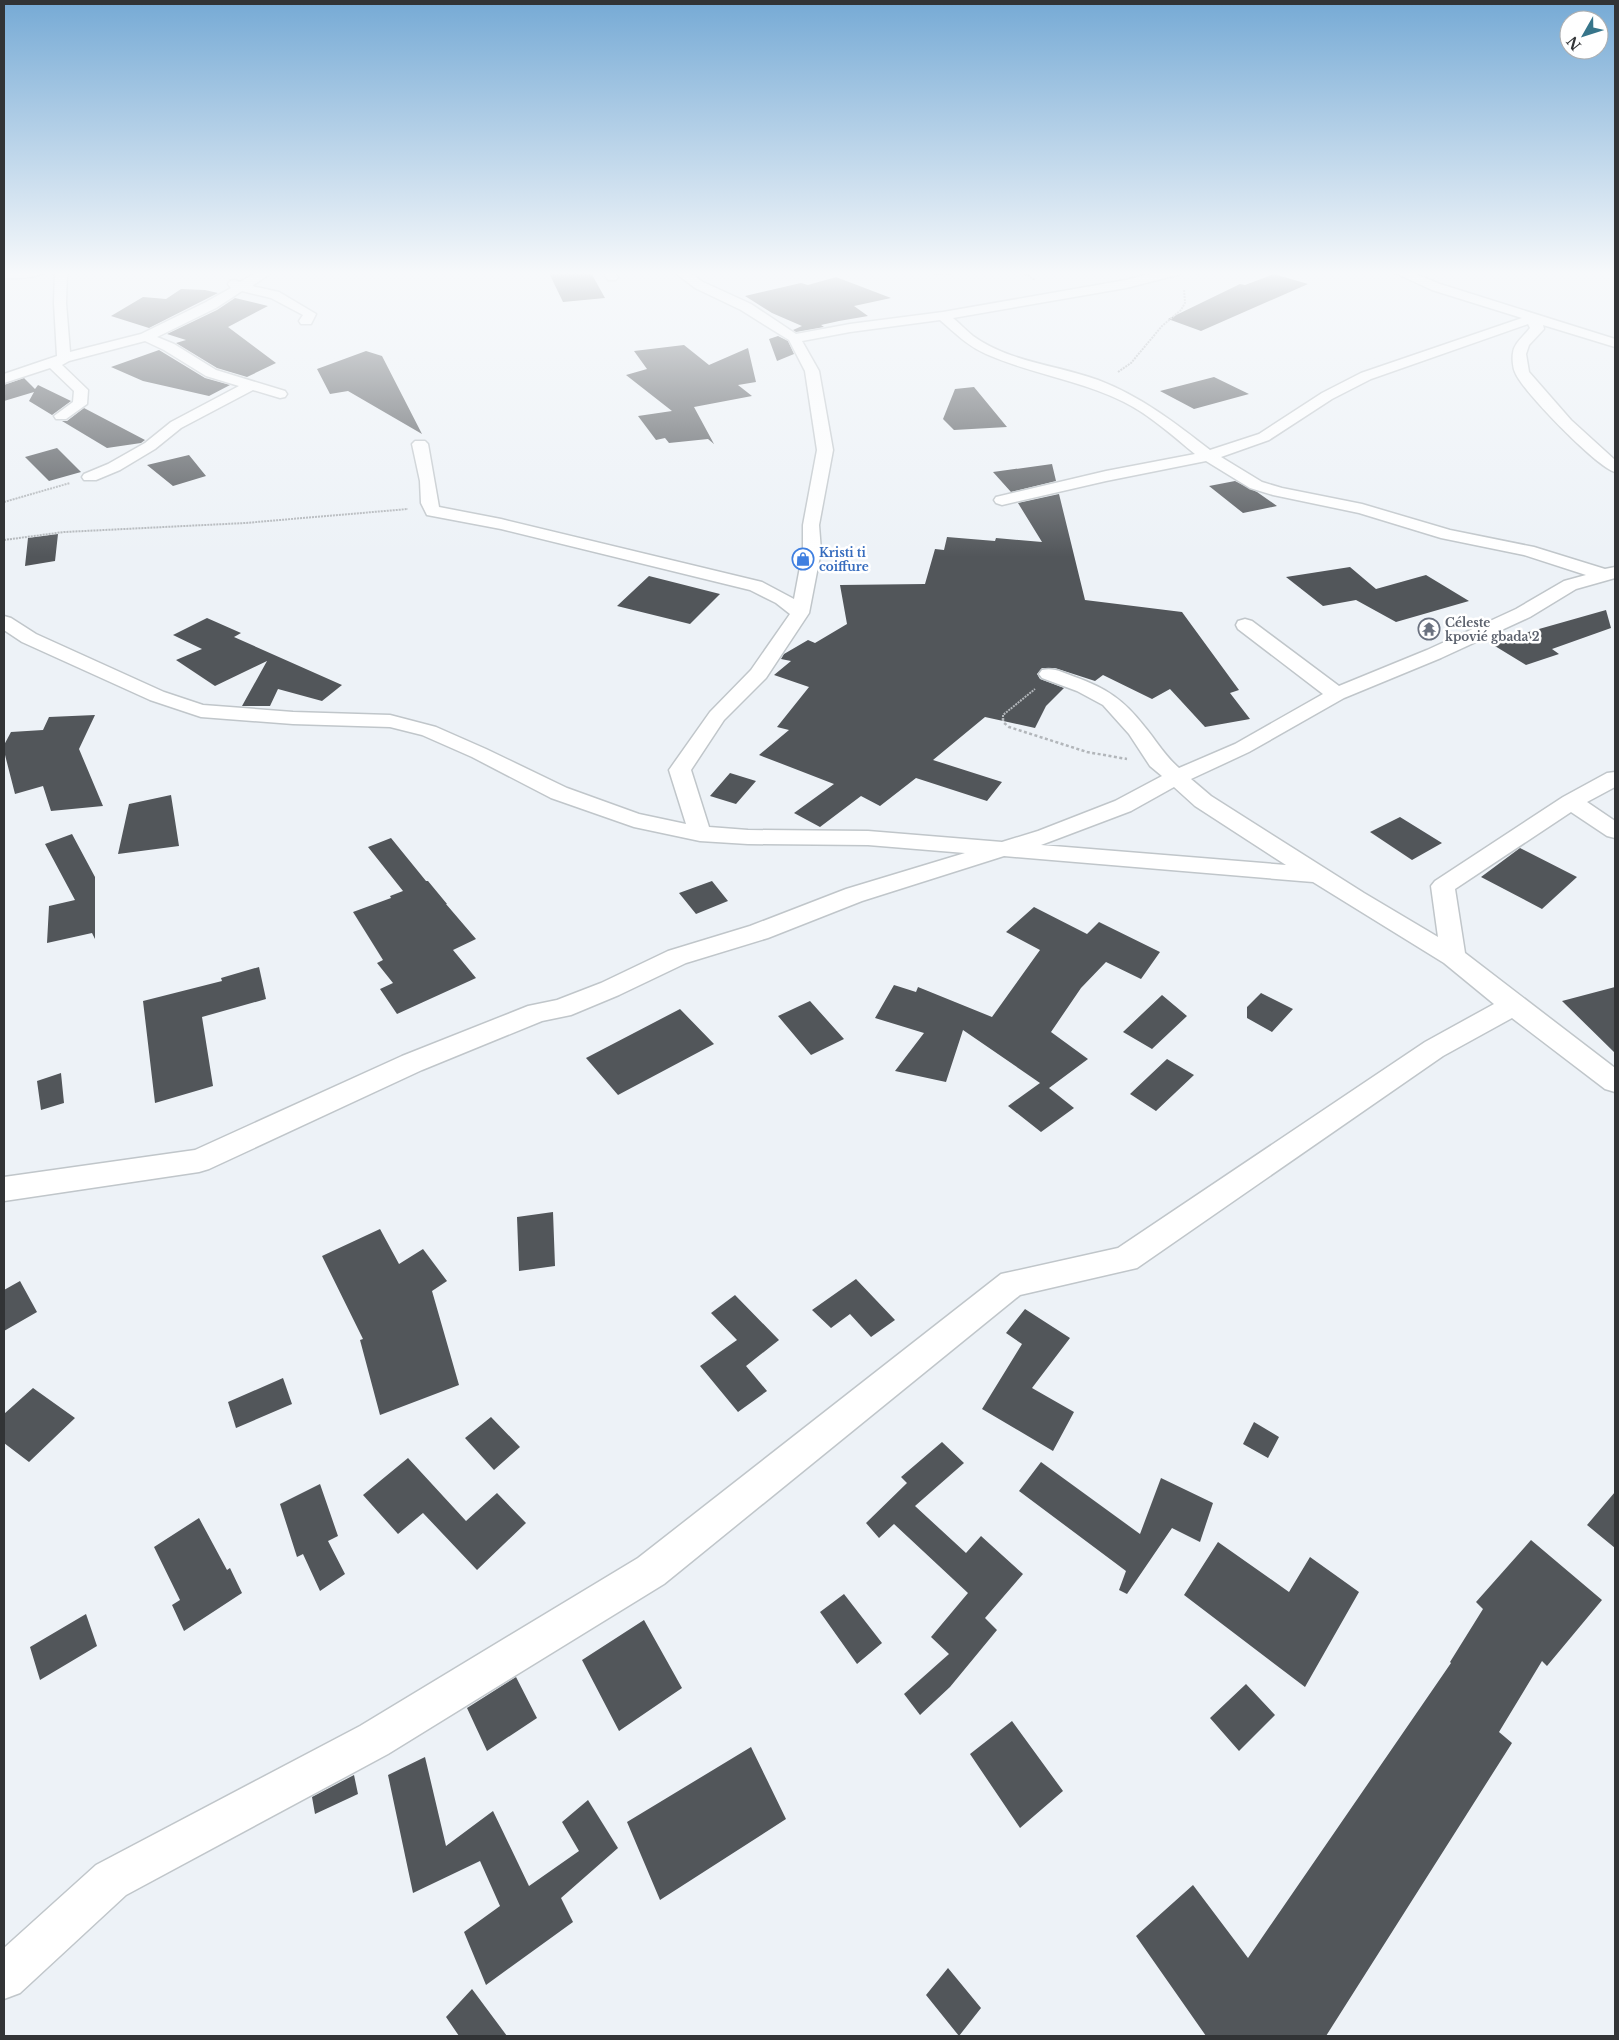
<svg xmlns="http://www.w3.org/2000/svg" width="1619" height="2040" viewBox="0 0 1619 2040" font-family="'Libre Baskerville',serif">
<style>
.building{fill:#52565a}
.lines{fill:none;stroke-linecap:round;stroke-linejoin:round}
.street-casing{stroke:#c0c6ca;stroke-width:3}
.path-far1{stroke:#b2b6ba;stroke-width:2;stroke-dasharray:2 1;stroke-linecap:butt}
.path{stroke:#b2b6ba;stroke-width:2.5;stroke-dasharray:3 2.5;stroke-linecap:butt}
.street{fill:#fff;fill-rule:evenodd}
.labels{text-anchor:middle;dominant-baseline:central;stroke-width:5;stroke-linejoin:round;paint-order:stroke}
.far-shop-label{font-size:12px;font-weight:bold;fill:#366cbe;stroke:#fff;text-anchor:start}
.far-worship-label{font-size:12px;font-weight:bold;fill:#5b616d;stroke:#fff;text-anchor:start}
</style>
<rect width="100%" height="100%" fill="#edf2f7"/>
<path class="building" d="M548,271h42l15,27 -42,4z
M1274,274l34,10 -107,47 -33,-12 72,-35 5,1z
M836,277l55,21 -37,8 14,10 -29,5 -18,4 3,2 -28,5 -3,-2 9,-4 -30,-13 -27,-17 56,-13 7,2z
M181,289l24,1 13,3 -69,35 -38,-12 32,-19 23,2z
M235,298l33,8 -40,21 48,36 -29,14 -30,-9 -41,-25 10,-3 -19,-6 50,-24z
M778,336l10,5 6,13 -17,7 -8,-22z
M684,345l25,20 39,-17 8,34 -18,3 14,11 -58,11 20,37 -6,-5 -39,4 -4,-5 -9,2 -18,-24 34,-5 -46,-36 21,-6 -13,-18z
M159,350l46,28 25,7 -21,11 -66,-15 -32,-14z
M366,351l16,5 40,78 -74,-43 -18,3 -13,-25z
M1214,377l35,17 -55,15 -34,-18z
M24,378l11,11 3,-4 33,16 -19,14 -23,-14 5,-9 -30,9v-16z
M974,387l33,40 -53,3 -11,-11 12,-30z
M84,408l61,32 -4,3 -34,5 -45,-27h5z
M57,448l24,24 -32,9 -24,-24z
M189,455l17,21 -33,10 -26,-21z
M1052,464l4,17 -45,11 -18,-20z
M1235,481l22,11 20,14 -34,7 -34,-27z
M1059,494l26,106 97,12 57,78 -9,3 20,26 -45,8 -35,-38 -18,10 -49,-24 -8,6 -40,-13h-13l-5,6 3,5 24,9 -18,18 -11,22 -50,-11 -52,43 69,22 -15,19 -71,-23 -36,28 -19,-10 -41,31 -26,-14 40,-29 -75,-29 30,-25 -12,-3 32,-40 -35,-12 17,-14 -10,-2 3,-5 24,-14 7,3 32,-19 -7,-39 85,-1 10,-35 9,1 3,-13 48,4 1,-3 46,4 -24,-39z
M58,534l-3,27 -30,5 3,-28z
M1350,567l26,22 50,-14 43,26 -73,21 -40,-22 -33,6 -37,-29z
M649,576l71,18 -30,30 -73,-18z
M1606,610l5,18 -59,21 7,5 -33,11 -36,-22z
M207,618l34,15 -7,4 108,48 -20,16 -44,-12 -8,17h-28l25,-45 -52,25 -39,-26 26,-11 -29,-14z
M95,715l-16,34 24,57 -52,5 -8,-25 -28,8 -11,-43v-6l7,-13 32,-2 6,-13z
M730,773l26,8 -20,23 -26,-8z
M171,795l8,51 -61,8 11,-50z
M1400,817l42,26 -30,17 -42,-28z
M72,834l23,43v62l-3,-6 -45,10 2,-37 26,-6 -30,-56z
M391,838l35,43h2l19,23h-1l30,35 -23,11 23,28 -79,36 -17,-25 13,-6 -16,-20 6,-3 -30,-48 38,-14 -1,-2 13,-5 -35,-44z
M1520,848l57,29 -35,32 -61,-32z
M712,881l16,20 -32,13 -17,-21z
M1034,907l53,27 12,-12 61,30 -19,27 -35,-17 -25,26 -30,44 37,27 -39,29 25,20 -33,24 -33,-26 32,-23 -77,-53 -17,52 -51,-11 29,-38 -49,-15 19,-33 22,7 2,-5 74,30 48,-67 -34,-18z
M259,967l7,32 -64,18 11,69 -58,17 -12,-102 79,-20 -1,-3z
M1615,987v66l-53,-52z
M1261,993l32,16 -21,23 -25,-14v-11z
M1162,995l25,21 -35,33 -29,-17z
M810,1001l34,38 -33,16 -33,-39z
M680,1009l34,35 -96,51 -32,-37z
M1167,1059l27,16 -38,36 -26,-17z
M61,1073l3,30 -23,7 -4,-29z
M553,1212l2,54 -36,5 -2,-54z
M380,1229l19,35 24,-15 24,32 -15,10 27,94 -79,30 -20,-75 3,-1 -41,-83z
M856,1279l39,41 -24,17 -21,-23 -19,14 -19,-18z
M20,1281l17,31 -33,19v-41z
M735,1295l44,45 -33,26 21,25 -29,21 -38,-46 37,-26 -26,-27z
M1025,1309l45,29 -38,50 42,24 -21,39 -71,-42 40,-65 -16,-11z
M283,1378l9,26 -56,24 -8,-26z
M33,1388l42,30 -46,44 -25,-19v-29z
M491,1417l29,30 -26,23 -29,-32z
M1254,1422l25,15 -11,21 -25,-14z
M942,1442l22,21 -49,43 51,47 15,-17 42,38 -38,44 12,12 -47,57 -30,28 -16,-21 45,-40 -18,-17 37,-44 -74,-69 -15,14 -13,-15 41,-40 -6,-6z
M408,1458l58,63 31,-28 29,30 -49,47 -54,-57 -25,21 -35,-39z
M1041,1462l99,72 21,-56 52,25 -13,39 -28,-14 -45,66 -8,-4 7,-19 -107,-80z
M320,1484l18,52 -10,5 17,33 -25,17 -17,-37 -6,3 -17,-53z
M1615,1492v56l-28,-23z
M199,1518l28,52 3,-2 12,25 -58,38 -12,-26 8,-5 -26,-53z
M1531,1540l71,60 -55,66 -5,-5 -43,71 13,11 -186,293h-120l-70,-100 57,-51 55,73 203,-295 -1,-1 33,-53 -7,-7z
M1218,1542l71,50 21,-35 49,35 -54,95 -121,-92z
M844,1594l38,49 -25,21 -37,-52z
M86,1614l11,32 -57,34 -10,-33z
M644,1620l38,68 -63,43 -37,-71z
M516,1677l21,41 -50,33 -20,-43z
M1246,1684l29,31 -36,36 -29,-33z
M1012,1721l51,70 -43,37 -50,-74z
M751,1747l35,72 -126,81 -33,-78z
M425,1757l21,89 47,-35 36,75 50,-35 -17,-29 26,-22 30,48 -57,50 12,24 -87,63 -22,-53 36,-26 -20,-45 -67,32 -25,-118z
M354,1775l4,19 -43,20 -3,-17z
M948,1968l33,40 -22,28 -33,-41z
M472,1989l35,47h-48l-13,-19z"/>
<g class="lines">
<g class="street-casing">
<path id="street" d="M4,271h42c-10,8 -30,7 -42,7z
M55,271h12l-1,32 4,49 71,-18 65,-32 25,-14 -3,-4 2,-3 4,-1 6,2 19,-11h15l-22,15 27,6 37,22 -5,10h-10l-2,-3 4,-6 -32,-17 -29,-7 -26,17 -59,29 17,7 42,26 69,21 2,3 -2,3 -5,1 -27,-8 -72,38 -26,21 -35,21 -24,10h-12l-2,-3 2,-3 24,-10 37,-21 26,-21 68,-36 -33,-10 -42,-26 -19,-9 -76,20 -7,4 26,25 -1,14 -21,15h-10l-2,-3 19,-14 1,-11 -24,-23 -46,15v-9l53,-18 -3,-53z
M603,271h12l3,6 -2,3h-8z
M673,271h14l16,11 48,22 45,30 54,-10 93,-12 183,-32 35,-9h22l-2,3 -55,14 -173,30c7,6 13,12 20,18 36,26 84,29 125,44 44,17 76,42 112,70l49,-16 63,-41 39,-20 161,-55 -90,-28 -41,-19h17l32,13 175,55v8l-72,-22 1,4 -15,16 -3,9 3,18 42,48 44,40v12c-17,-4 -94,-82 -100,-100 -2,-4 -3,-14 -2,-19 1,-10 11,-17 17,-25l-2,-4 -157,55 -39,20 -63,41 -48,17 41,25 20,6 80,16 88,26 84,17 71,22 10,-2v11l-39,11 -46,28 -89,41 -97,40 -95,54 -58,27 20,17 153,97 74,44 -7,-51 4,-5 128,-84 44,-24 8,-1v15l-28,15 28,19v17l-8,-2 -36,-24 -116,77 10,64 150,115v24l-10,-3 -93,-71 -69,38 -306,212 -117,27 -356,289 -276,170 -262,141 -106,98 -16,6v-51l92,-83 264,-139 278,-168 363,-284 117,-26 307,-206 69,-38 -50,-41 -131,-81 -309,-26 -142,45 -94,37 -82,25 -67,32 -48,20 -29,6 -120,49 -213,99 -10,3 -195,29v-24l191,-27 207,-94 126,-50 29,-6 44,-17 67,-32 82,-25 96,-37 119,-36 -97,-8 -120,-1 -48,-3 -66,-14 -83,-29 -79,-41 -50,-22 -32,-8 -97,-3 -92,-7 -51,-17 -128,-58 -18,-12v-14l7,2 25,16 128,58 39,13 90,7 97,3 46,12 50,22 81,39 72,26 47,10 -17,-54 41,-58 41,-42 39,-56 -14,-11 -26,-13 -249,-61 -74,-14 -6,-12 -1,-22 -8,-37 3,-3h10l3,3 11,63 62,12 261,63 32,17 9,-48v-26l14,-75 -12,-79 -16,-31 -48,-30 -46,-22zM940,320c15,13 28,26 46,34 45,20 94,26 138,48 26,13 49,34 71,52l-89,17 -110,26 -2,3 2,3 6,2 104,-24 100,-20 44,27 23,7 86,18 82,25 83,17 62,20 -22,6 -48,28 -89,41 -88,36 -87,-65 -7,-2 -7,2 -2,4 2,4 85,65 -88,50 -56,24c-15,-13 -23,-28 -35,-42 -20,-26 -38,-38 -69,-49 -11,-4 -21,-10 -33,-7l-3,4 3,4 35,13 26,14 26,29 21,32 12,10 -47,25 -77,30 -36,11 -134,-11 -120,-1 -39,-3 -18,-57 33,-50 42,-42 43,-65 12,-62 -2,-26 14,-75 -14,-79 -17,-30 48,-9zM1174,787l21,19 91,59 -245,-20 90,-34z"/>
</g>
<path class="path-far1" d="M915,271l33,4 8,-4
M1020,271l15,9
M1268,271l7,2
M1197,274l9,-3
M1118,372l13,-9 31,-37 19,-16 4,-7 -1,-14
M4,502l66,-19
M4,540l60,-8 181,-9 163,-14
M1003,720v-5l32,-26"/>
<path class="path" d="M1003,718v4l6,5 78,25 40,7"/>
<use href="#street" class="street"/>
</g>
<linearGradient id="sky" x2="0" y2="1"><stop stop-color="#76aad5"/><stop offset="0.49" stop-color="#f7f9fb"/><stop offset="1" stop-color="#f7f9fb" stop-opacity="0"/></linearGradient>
<rect width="1619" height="557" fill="url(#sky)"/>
<defs>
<g id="shop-ring" transform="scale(1.125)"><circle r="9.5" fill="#fff" stroke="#3f7fe0" stroke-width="1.5"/><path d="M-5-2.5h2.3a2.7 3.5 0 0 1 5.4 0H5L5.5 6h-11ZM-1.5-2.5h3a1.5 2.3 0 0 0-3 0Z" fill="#3f7fe0"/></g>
<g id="temple-ring" transform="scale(1.125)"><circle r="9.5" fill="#fff" stroke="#6b7280" stroke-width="1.5"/><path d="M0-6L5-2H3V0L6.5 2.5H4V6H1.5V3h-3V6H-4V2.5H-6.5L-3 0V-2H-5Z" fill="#6b7280"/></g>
</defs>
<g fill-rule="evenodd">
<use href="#shop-ring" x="803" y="559"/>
<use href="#temple-ring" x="1429" y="629"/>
</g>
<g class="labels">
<g class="far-shop-label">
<text x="819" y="552">Kristi ti<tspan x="819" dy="14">coiffure</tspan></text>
</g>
<g class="far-worship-label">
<text x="1445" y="622">Céleste<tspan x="1445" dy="14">kpovié gbada 2</tspan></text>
</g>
</g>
<rect width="1619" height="2040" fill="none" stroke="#323436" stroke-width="10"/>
<g transform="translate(1584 35) rotate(231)"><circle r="24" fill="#ffffff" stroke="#adaeaf"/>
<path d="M0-4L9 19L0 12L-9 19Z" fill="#37758a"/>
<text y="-8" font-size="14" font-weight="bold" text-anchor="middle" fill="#323436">N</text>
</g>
</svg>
